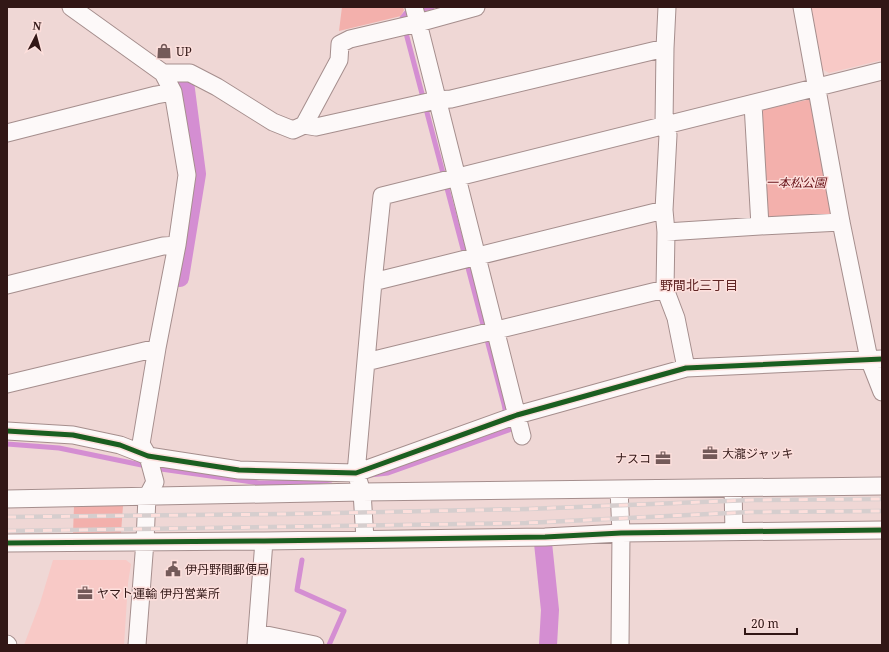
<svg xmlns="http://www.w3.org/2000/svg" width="889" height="652" viewBox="0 0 889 652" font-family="'Noto Serif','Noto Sans JP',serif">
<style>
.built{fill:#f8c9c6}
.green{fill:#f3b0ac}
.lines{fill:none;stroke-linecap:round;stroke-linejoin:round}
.stream{stroke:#d48ed2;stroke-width:5}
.canal{stroke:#d48ed2;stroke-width:18}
.minor-casing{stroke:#a58e8d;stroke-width:19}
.minor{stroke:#fdf9f9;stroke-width:17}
.rail-casing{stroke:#d6cece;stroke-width:4.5}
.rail{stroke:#fddfdc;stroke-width:3;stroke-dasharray:9;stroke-linecap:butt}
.cycleway-casing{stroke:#fddfdc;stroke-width:8}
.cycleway{stroke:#1b5e20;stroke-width:5}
.labels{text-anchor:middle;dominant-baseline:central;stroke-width:3;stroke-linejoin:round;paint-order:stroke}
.poi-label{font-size:12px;fill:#321716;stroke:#fddfdc;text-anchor:start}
.park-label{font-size:12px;font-style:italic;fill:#671016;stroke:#fddfdc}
.neighbourhood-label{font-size:13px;fill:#5f2524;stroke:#fddfdc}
</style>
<rect width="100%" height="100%" fill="#efd7d5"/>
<path class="built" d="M811,7h71v6h-1l1,7v40l-53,13 -7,-4z
M53,560h73l5,4 -3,19 -4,62h-100l16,-42z"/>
<path class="green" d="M342,7h61l1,3 -3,6 -62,15z
M811,99l4,4 16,113 -63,3 -4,-5 -5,-99 3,-5z
M74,506h49l-2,27 -48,1z"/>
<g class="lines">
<path class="stream" d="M7,444l52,4 102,21 98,14 57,-1 15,-2
M370,475l18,-2 121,-43 -5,-26 -102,-386 4,-5 26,-6
M302,560l-5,30 47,21 -15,34"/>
<path class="canal" d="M180,278l17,-104 -12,-92
M543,543l7,67 -2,35"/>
<g class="minor-casing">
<path id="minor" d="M71,7l92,66 10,19 14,83 -10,70 -20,103 -16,96 7,12 7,26 -8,15 -2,44 -8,104
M414,7l108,429
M667,7l-2,41 -1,77 4,10 -4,75 2,22 -1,57 11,29 10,50
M802,7l39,215 28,137 13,33
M163,73h27l27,14 56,35 20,8 11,-5 35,-65 1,-16 10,-5 68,-16 58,-16
M753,104l7,122
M304,125l12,2 121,-27 14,-1 214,-51
M7,133l149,-38 17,-3
M666,232l94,-6 81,-4
M373,282l291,-72
M7,285l156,-39 14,-1
M366,362l299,-73
M7,384l150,-36
M7,431l66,4 47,10 28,11 91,14 117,3 161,-58 169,-47 196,-9
M733,488l1,44
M619,489l2,44 -1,112
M7,499l355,-7 520,-6
M365,539l-3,-47 -6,-19 17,-191 9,-86 500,-125
M7,543l257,-2 281,-4 76,-4 261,-3
M257,633l58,12
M7,644l1,1
M256,645l8,-104"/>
</g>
<use href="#minor" class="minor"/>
<g class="rail-casing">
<path id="rail" d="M7,517l280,-3 241,-5 223,-9 131,-1
M7,531l519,-8 224,-11 132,-1"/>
</g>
<use href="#rail" class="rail"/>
<g class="cycleway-casing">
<path id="cycleway" d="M7,431l66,4 47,10 28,11 91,14 117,3 161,-58 169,-47 196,-9
M7,543l257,-2 281,-4 76,-4 261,-3"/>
</g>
<use href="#cycleway" class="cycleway"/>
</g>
<defs>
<g id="shop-bare" transform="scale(1.2)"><path d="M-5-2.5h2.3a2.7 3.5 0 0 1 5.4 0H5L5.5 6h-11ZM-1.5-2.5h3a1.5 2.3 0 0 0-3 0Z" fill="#745a59" stroke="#fddfdc" stroke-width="2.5" paint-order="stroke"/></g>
<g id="office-bare" transform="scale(1.2)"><path d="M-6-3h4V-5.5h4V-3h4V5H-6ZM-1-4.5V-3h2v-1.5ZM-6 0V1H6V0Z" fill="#745a59" stroke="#fddfdc" stroke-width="2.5" paint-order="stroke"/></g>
<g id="civic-bare" transform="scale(1.2)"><path d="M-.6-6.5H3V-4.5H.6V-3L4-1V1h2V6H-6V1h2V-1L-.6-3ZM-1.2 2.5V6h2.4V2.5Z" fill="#745a59" stroke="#fddfdc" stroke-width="2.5" paint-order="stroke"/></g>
</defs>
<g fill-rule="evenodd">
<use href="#shop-bare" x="164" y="51"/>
<use href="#office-bare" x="710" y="453"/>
<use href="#office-bare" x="663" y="458"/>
<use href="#civic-bare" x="173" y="569"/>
<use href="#office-bare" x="85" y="593"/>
</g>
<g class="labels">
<g class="poi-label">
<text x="176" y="51">UP</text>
<text x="722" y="453">大瀧ジャッキ</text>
<text x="651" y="458" text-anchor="end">ナスコ</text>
<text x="185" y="569">伊丹野間郵便局</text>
<text x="97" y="593">ヤマト運輸 伊丹営業所</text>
</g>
<g class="park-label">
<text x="796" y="182">一本松公園</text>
</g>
<g class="neighbourhood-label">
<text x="699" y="285">野間北三丁目</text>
</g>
</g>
<rect width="889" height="652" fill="none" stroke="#321716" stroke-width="16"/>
<g transform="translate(36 36) rotate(6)" stroke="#fddfdc" stroke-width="3" paint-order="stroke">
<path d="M0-3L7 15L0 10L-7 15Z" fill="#321716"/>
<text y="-6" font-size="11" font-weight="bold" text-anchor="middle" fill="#321716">N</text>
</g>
<path d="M745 628v6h52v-6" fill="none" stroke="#321716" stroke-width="2"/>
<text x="751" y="628" font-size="12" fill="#321716" stroke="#fddfdc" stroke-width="3" paint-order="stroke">20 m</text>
</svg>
